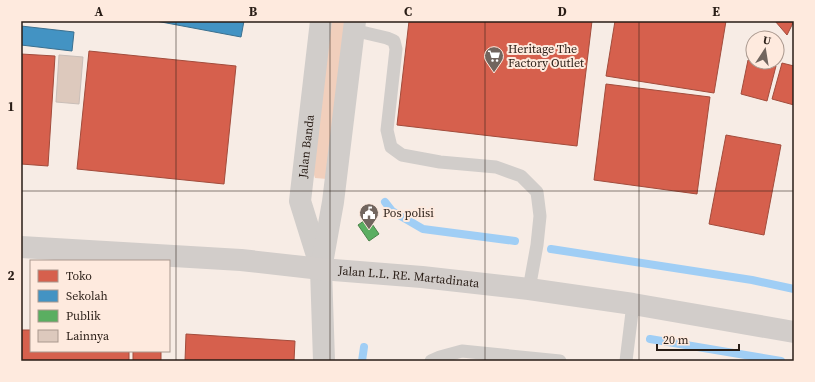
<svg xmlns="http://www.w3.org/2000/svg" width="815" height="382" viewBox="0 0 815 382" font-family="'Source Serif 4',serif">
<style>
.green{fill:#f1cfbc}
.shops{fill:#d6604d;stroke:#a24c3c}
.schools{fill:#4393c3;stroke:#3b708f}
.public{fill:#5aae61;stroke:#4b824a}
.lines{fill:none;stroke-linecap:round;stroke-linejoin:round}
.stream{stroke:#a0cef5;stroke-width:8}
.building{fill:#ddc9bd;stroke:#c9beb8}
.service{stroke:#d1cdca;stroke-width:13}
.tertiary{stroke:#d1cdca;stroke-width:22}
.secondary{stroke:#d2cdca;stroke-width:22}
.grid{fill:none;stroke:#291d16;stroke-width:1;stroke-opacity:0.55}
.labels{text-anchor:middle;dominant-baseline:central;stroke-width:4;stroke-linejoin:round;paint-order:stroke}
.poi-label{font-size:12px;fill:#291d16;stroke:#feeade;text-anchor:start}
.street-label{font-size:12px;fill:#291d16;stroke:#feeade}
.neatline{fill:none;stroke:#291d16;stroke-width:1.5}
.grid-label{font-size:13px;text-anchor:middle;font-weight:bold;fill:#291d16}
</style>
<rect width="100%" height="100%" fill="#f7ece5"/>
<path class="green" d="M327,21h21l-21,158 -12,-1 -4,-13z"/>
<path class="shops" d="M409,21h183l-15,125 -180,-21z
M615,21h111l-12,72 -108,-17z
M775,21h19l-7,14z
M89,51l147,15 -12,118 -147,-15z
M21,54l34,2 -7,110 -27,-2z
M748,60l5,1v1l23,4 -9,35 -26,-7z
M782,63l12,3v39l-22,-6z
M606,84l104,13 -13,97 -103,-14z
M726,135l55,10 -17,90 -55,-11z
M21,330h10v21h98v10h-108z
M186,334l109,7 -1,20h-109z
M133,351h28v10h-28z"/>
<path class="schools" d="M156,21h88l-3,16z
M21,26l53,6 -2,19 -51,-6z"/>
<path class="public" d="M368,218l11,16 -10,7 -11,-16z"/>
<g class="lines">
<path class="stream" d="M385,202l7,9 31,18 92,12
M551,249l201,31 42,9
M650,339l131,22
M362,361l2,-14"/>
</g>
<path class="building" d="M59,55l24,2 -4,47 -23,-2z"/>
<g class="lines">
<path class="service" d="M353,30l34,8 7,3 2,8 -9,81 4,17 11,8 38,7 56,5 25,9 16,16 3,24 -3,29 -8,44
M431,361l9,-4 22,-6 98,10
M626,361l7,-57"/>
<g class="tertiary">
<path id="s1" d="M320,265l-20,-64 21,-180"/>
<path d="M324,361l-3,-92 12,-67 22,-181"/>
</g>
<path class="secondary" id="s2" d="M21,247l220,13 80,9 101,8 107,12 104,15 161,28"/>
</g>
<path class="grid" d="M176,21v340M330,21v340M485,21v340M639,21v340M21,191h773"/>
<defs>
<g id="supermarket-pin" transform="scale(1)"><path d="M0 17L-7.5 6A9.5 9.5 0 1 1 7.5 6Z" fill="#71655e" stroke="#feeade"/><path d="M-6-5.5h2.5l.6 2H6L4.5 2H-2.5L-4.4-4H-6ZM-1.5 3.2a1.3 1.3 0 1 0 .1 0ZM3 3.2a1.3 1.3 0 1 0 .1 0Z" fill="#fff"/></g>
<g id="civic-pin" transform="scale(1)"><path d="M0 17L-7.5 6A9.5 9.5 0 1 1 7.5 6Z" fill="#71655e" stroke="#feeade"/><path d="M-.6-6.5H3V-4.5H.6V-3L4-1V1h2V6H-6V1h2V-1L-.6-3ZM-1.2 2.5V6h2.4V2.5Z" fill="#fff"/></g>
</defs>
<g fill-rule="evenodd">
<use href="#supermarket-pin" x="494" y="56"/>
<use href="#civic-pin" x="369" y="213"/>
</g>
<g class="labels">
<g class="poi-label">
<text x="508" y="49">Heritage The<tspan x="508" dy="14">Factory Outlet</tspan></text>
<text x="383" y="213">Pos polisi</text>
</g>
<g class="street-label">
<text stroke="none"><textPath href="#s1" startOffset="122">Jalan Banda</textPath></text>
<text stroke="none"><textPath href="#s2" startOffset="389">Jalan L.L. RE. Martadinata</textPath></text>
</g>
</g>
<rect width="815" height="382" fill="none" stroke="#feeade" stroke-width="44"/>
<rect x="30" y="260" width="140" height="92" fill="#feeade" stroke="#a9988e"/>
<rect x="38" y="270" width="20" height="12" fill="#d6604d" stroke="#a9988e"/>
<text x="66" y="280" font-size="12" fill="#291d16">Toko</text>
<rect x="38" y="290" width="20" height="12" fill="#4393c3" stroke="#a9988e"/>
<text x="66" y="300" font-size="12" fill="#291d16">Sekolah</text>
<rect x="38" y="310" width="20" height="12" fill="#5aae61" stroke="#a9988e"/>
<text x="66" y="320" font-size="12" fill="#291d16">Publik</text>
<rect x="38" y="330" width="20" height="12" fill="#ddc9bd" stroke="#a9988e"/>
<text x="66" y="340" font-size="12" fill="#291d16">Lainnya</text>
<g transform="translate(765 50) rotate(12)"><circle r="19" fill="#feeade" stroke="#a9988e"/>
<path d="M0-3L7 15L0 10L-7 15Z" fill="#71655e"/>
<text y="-6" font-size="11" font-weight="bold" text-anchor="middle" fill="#291d16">U</text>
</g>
<path d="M657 344v6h82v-6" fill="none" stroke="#291d16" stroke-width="2"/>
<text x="663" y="344" font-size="12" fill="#291d16" stroke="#feeade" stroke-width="3" paint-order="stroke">20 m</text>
<rect x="22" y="22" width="771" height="338" class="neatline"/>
<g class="grid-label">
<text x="99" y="16">A</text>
<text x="253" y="16">B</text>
<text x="408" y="16">C</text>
<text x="562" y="16">D</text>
<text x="716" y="16">E</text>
<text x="11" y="111">1</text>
<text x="11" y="280">2</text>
</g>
</svg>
